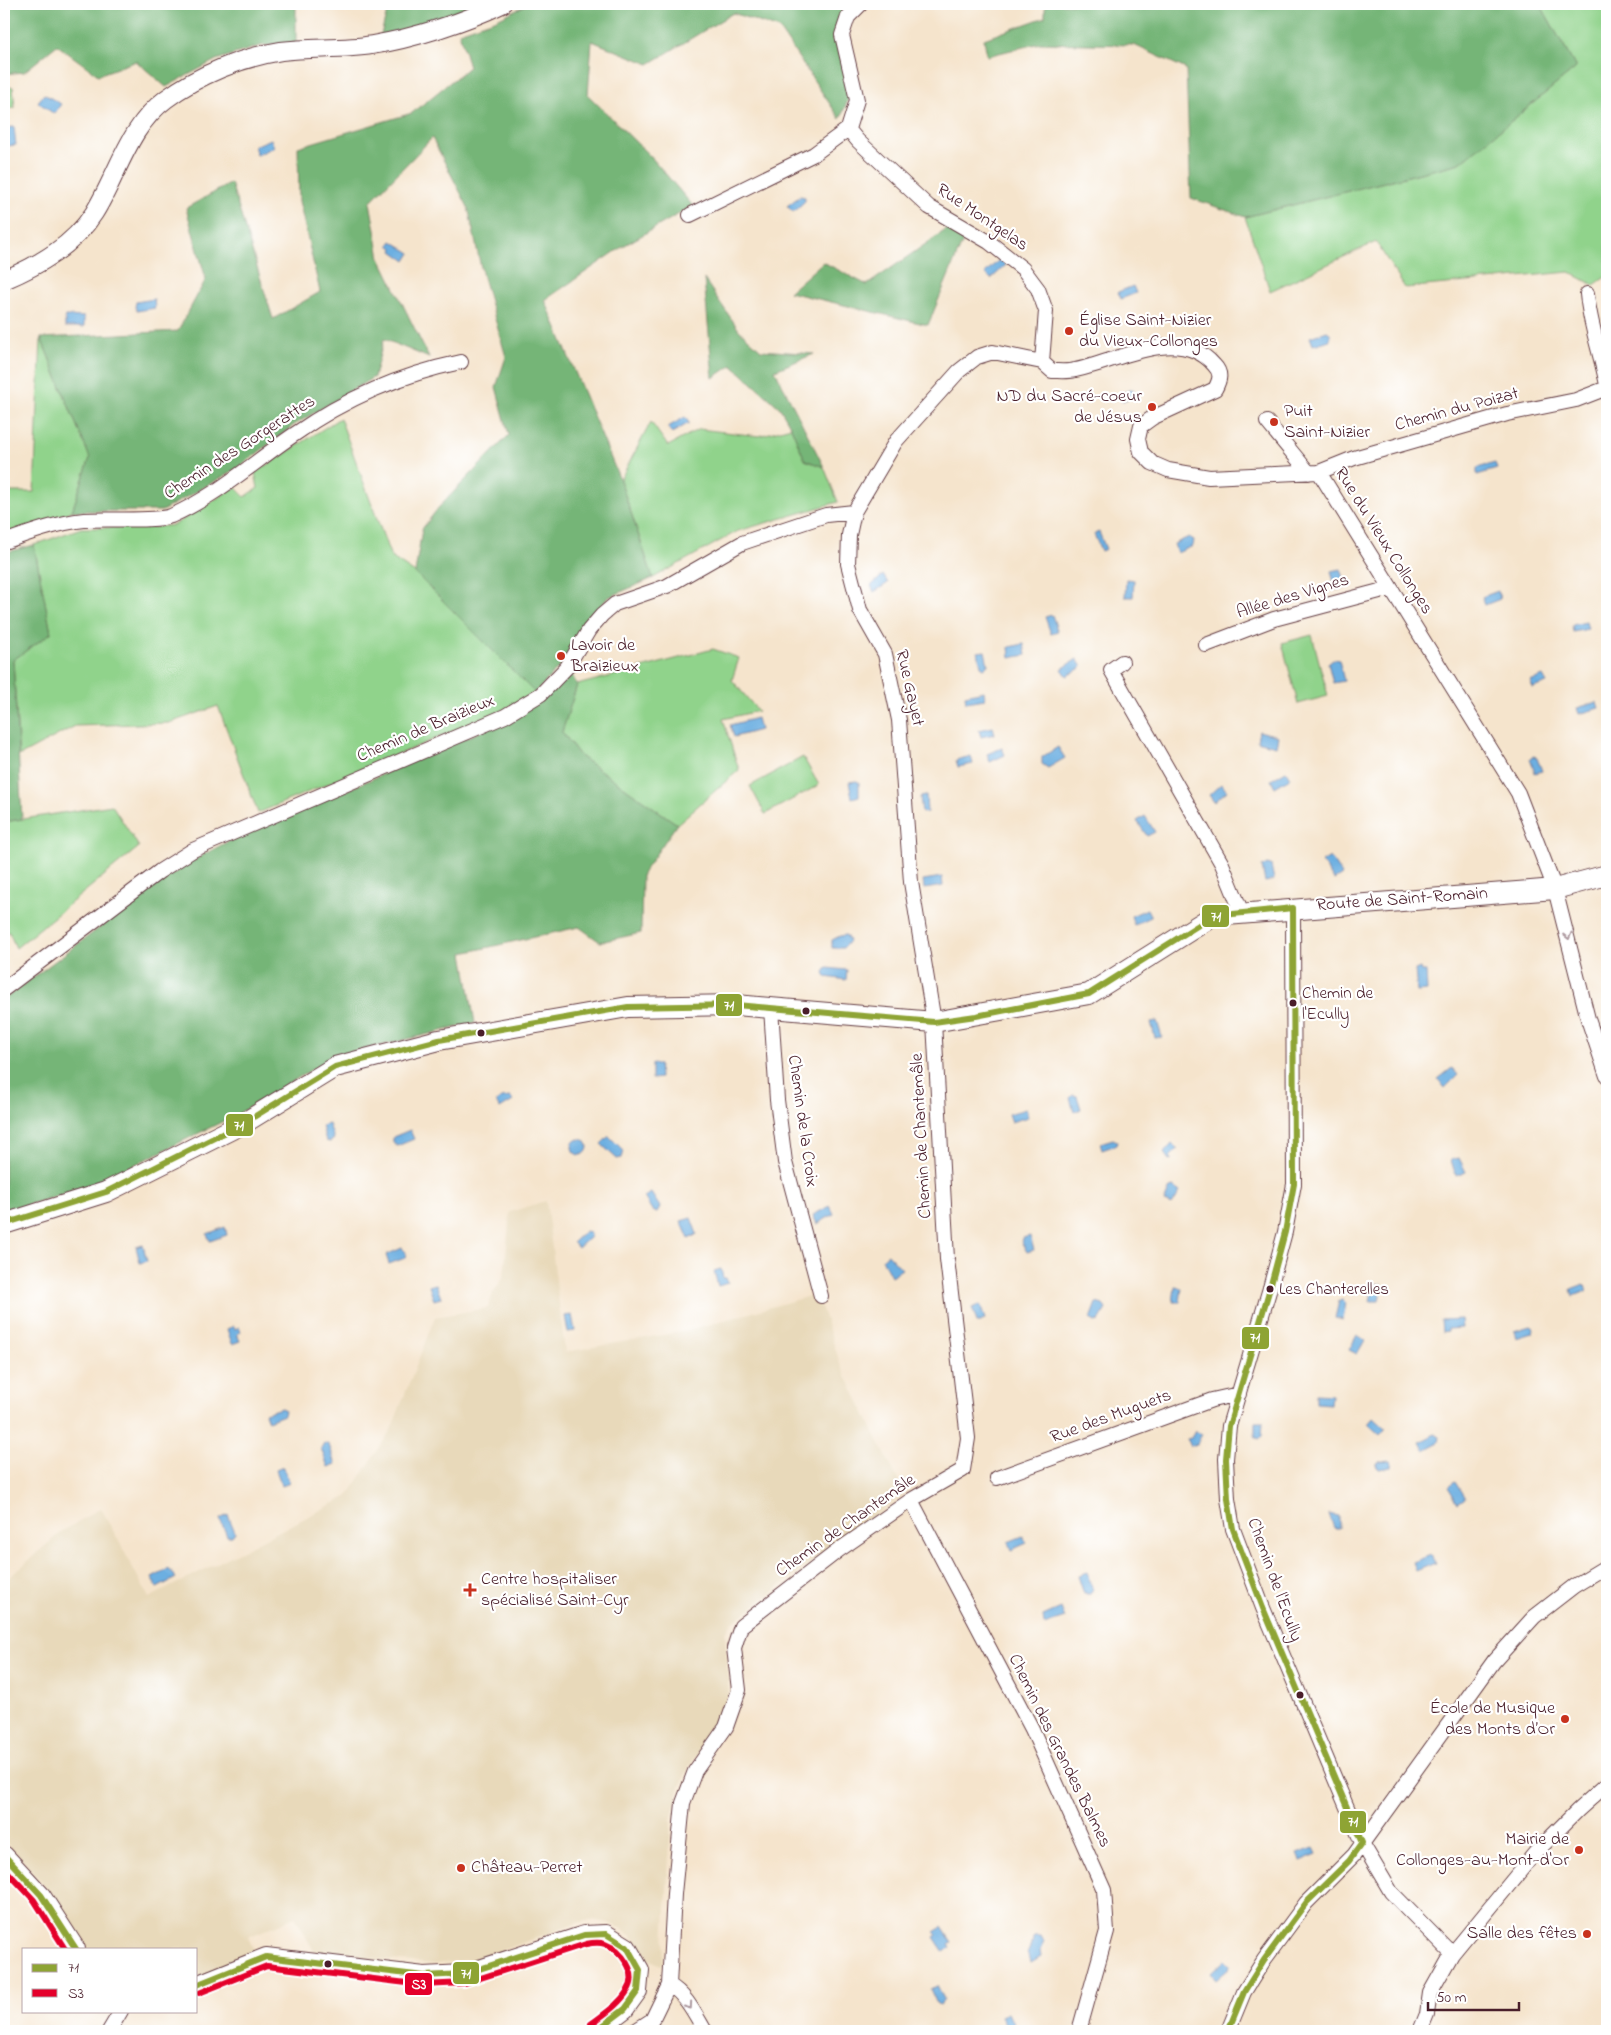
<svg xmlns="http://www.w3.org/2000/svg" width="1611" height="2035" viewBox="0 0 1611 2035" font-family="'Indie Flower',sans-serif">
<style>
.built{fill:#e8d9ba}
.green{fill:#90d38b;stroke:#6d795b}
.forest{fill:#74b577;stroke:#5f6a51}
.water{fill:#6cafe1;stroke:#5b6786}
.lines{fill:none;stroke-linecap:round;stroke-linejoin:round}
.minor-casing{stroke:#643d43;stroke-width:16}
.tertiary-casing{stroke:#643d43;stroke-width:20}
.secondary-casing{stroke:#643d43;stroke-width:22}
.minor{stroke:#fff;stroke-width:14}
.tertiary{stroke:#fff;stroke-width:18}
.secondary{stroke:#fff;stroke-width:20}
.bus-1-casing{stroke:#fff;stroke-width:10}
.bus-2-casing{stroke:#fff;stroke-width:10}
.bus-1{stroke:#8ea434;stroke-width:6}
.bus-2{stroke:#e4002b;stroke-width:6}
.oneway{stroke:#ae9aa0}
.poi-dot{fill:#c8321e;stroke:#fff;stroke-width:2}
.bus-dot{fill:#4a1f2b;stroke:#fff;stroke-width:2}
.labels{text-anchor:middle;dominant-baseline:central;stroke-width:4.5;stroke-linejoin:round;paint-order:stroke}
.bus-label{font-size:17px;fill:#4a1f2b;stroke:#fff;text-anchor:start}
.street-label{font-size:18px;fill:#4a1f2b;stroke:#fff}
.poi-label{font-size:18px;fill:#4a1f2b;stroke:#fff;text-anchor:start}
.line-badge{stroke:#fff;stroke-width:2}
.badge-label{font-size:14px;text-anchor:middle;font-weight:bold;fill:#fff}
</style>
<rect width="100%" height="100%" fill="#fff"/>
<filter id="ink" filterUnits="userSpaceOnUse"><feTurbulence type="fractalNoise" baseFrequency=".02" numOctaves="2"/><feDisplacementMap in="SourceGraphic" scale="10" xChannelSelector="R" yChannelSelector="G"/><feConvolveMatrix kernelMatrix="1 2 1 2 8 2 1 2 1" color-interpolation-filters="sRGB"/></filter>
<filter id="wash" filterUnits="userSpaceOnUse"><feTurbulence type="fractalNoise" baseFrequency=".0096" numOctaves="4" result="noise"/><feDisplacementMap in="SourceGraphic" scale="20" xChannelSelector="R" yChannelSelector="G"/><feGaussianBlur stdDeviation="1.12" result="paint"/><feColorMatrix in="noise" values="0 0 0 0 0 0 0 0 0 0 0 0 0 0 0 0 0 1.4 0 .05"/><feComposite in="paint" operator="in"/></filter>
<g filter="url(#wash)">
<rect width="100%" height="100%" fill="#f5e4cc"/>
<path class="built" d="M546,1201l19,151 121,-21 131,-37 24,72 63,126 -1,3 -58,41 -114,88 -6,9 4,64 -15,32 -24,36 -11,24 -8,31 -8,142 -2,3 -14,-7 -15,-22 -12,-8 -10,-5 -19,-3 -11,2 -99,36 -46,6 -116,-10 -5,-3 -19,-34 -47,20 7,16 -59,28v-32h-109l-46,-68 -37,-41v-258l57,-50 40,-24 48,90 199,-102 43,-66 44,-113 53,-9 5,-15 11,-17 6,-64z"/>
<path class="green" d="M1540,4h67v272l-13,9 -25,-13 -164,16 -29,-46 -106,49 -25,-74 215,-54 116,-95z
M13,87l2,21 -11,1v-21z
M41,338l49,120 -18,53 -68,26v-45h30z
M340,418l51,139 24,16 120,120 -33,18 -244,102 -40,-107 -49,17 -94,3 -56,30 -6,-96 38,-27 -17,-88 47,-17 75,-1 18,-2 61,-38 10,10 13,-9 -3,-15z
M651,422l17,24 31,-17 60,7 32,-9 14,33 19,7 14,35 -100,29 -85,47 -33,-98z
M1312,635l16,61 -30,8 -16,-61z
M713,649l26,9 -7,22 26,31 -35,8 16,51 -62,54 -96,-67 -19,-25 15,-47z
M803,757l16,28 -54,29 -15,-28z
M112,805l27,42 -123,101 -7,-16 -5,2v-112z"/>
<path class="forest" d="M4,4h292v39l-36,3 -44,14 -50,27 -30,-26 -38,14 -41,-30 -33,27 -20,2z
M389,4h96l-105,34z
M528,4h317l-11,29 17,60 -11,26 -61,-90 -46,-16 -84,51 -57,-23 -4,54 64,63 41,48 -68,39 -80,55 75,180 33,98 -46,20 -43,64 -29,31 -120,-120 7,-44 17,-22 70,-72 -13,-48 10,-30 -23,-80 -15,-70 -36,-69 -62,64 10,56 49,100 -45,-19 -10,38 -80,48 -56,43 -76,43h-90l18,-53 -49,-120 137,-7 28,-52 -20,-71 45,-25 42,136 47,-27 -21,-91 -1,-54 114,-34 57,-46 -10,-35 38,-13z
M1045,4h495l36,64 -116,95 -215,54 -54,-19 -5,-129 -52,-24 -94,-2 -53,13 -3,-17 61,-22z
M950,227l15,9 -37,89 -139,-33 34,-30 44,23z
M704,279l35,51 22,20 53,4 -39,16 49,97 -19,-7 -14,-33 -11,-19 -48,-43 -19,13z
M34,545l17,88 -38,27 9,159 -18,3v-269z
M570,671l7,14 -15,47 19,25 96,67 -35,50 -1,59 -41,9 -21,-15 -116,26 12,70 -142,34 -97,58 -143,70 -89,27v-213l157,-117 29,-20 35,-19 282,-123z"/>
<path class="water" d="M44,94l17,10 -7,10 -16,-12z
M14,127l2,18 -9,1 -2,-18z
M271,139l3,8 -17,8 -3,-9z
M800,196l5,1v4l-12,11 -6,-6z
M392,241l19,12 -5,8 -14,-10 1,-3 -4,-3z
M1000,259l6,6 -15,14 -6,-6z
M1133,286l3,7 -15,6 -3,-7z
M154,299l1,9 -18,3 -2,-4 1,-5z
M65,316l19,1v10h-19z
M1327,331l4,3 -1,6 -17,5 -3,-8z
M1133,389l2,7 -13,5 -3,-7z
M685,417l4,6 -17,10 -4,-6z
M1495,463l2,6 -20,6v-7z
M1099,532l7,17 -5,2 -7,-17z
M1189,537l5,3 -1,6 -16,7 -3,-9z
M1341,569l6,18 -11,3 -5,-19z
M883,575l5,8 -14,9 -3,-6z
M1126,579l8,1 -1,17h-8z
M1498,591l2,8 -15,6 -3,-8z
M1052,615l6,17 -7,2 -6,-17z
M1586,622l2,7 -15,3 -1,-7z
M1024,644l2,11 -16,3 -1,-11z
M985,651l3,14 -4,3 -3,-2 -3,-14z
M1077,659l5,8 -15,9 -5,-7z
M1333,659l6,1 5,21 -11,2 -5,-20z
M1543,676l4,7 -14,5 -3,-7z
M984,691l1,8 -19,3 -1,-7z
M1597,702l2,6 -20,6 -2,-6z
M757,718l3,12 -26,7 -4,-12z
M993,727l2,7 -14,3 -2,-7z
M1259,731l19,5 -2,10 -19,-5z
M1058,747l7,11 -17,10 -6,-4v-7z
M1002,748l3,7 -15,7 -3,-8z
M971,756l2,8 -15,3 -2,-7z
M1533,756l4,1 5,14 -7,2 -5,-14z
M1286,771l4,7 -15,9 -4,-7z
M856,781l3,1v14l-7,2 -3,-16z
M1221,784l6,7 -13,11 -5,-7z
M926,796l1,16 -5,1 -2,-16z
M1145,816l10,16 -8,4 -10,-15z
M1330,857l12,18 -8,5 -12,-18z
M1267,864l4,1 3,15 -9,2 -3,-15z
M942,877l1,9 -19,3 -1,-9z
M1147,909l4,8 -17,8 -3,-9z
M846,935l3,6 -6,7h-11v-8l8,-4z
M827,968l20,2 -1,10 -20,-3 -2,-5z
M1420,968l1,3h5l1,20 -10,1 -2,-22z
M1157,1021l5,16 -7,1 -4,-16z
M652,1064h7l1,14 -8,1z
M1452,1068l6,7 -13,13 -7,-9z
M1073,1095l4,1 4,13 -7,3 -4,-14z
M511,1097l2,4 -13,8 -4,-7 5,-4z
M1026,1109l2,8 -17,5 -3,-8z
M329,1124l5,15 -4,3 -4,-1 -4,-15z
M410,1130l4,9 -17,7 -4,-3v-6z
M609,1136l15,15 -2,7 -5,1 -16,-15z
M1113,1139l4,2 -1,4 -14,5 -2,-7z
M572 1147a8 8 0 1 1 16 0a8 8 0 1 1-16 0Z
M1172,1144l6,5 -8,8 2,2 -3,1 -5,-7z
M1459,1158l7,14 -10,4 -5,-16z
M1173,1187l7,5 -8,13 -8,-3 6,-14z
M651,1193l9,14 -3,5h-4l-9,-15z
M830,1206l4,8 -17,10 -4,-9z
M691,1218l6,16 -8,5 -8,-18z
M225,1227l2,8 -17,6 -3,-7z
M585,1231l4,1 1,5 -12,11 -5,-6z
M1030,1236l4,14 -7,2 -5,-9 1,-5z
M143,1245l4,16 -7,2 -4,-16z
M402,1248l4,4 -1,6 -16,6 -3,-9z
M888,1254l14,15 -11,7 -9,-17z
M721,1269l2,9h3l2,5 -10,3 -4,-15z
M436,1284l5,14 -7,2 -5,-14z
M1374,1284h8l-3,17h-9z
M1584,1284l3,3 -1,4 -13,5 -2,-7z
M1175,1287l7,1 -2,14h-7z
M1343,1300l3,3 -3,17 -8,-2 4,-17z
M1096,1303l7,2 3,4 -7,12 -4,1 -5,-3z
M980,1305l5,14 -4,3h-4l-5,-14z
M572,1315l3,16 -7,1 -3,-16z
M1461,1319l1,9 -14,1v2l-6,1 -1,-12z
M234,1326l1,3 4,-2 2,5 -4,2 3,7 -8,3 -5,-15z
M1530,1326l3,2 -1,5 -16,5 -2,-7z
M1357,1335l8,5 -8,14 -8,-4z
M1316,1394l16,1 -1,9 -15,-1z
M281,1408l4,2 -1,5 -16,6 -3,-8z
M1374,1417l12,11 -6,7 -12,-11z
M1255,1422h8l-1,15 -3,2 -4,-2z
M1195,1431l7,3 -5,10 -6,2 -4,-7 4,-1z
M1435,1434l5,3 -1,5 -15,8 -4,-8z
M324,1443l5,2 7,19 -8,3 -7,-19z
M1391,1461v6l-12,2 -3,-3 2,-4z
M283,1467l7,16 -8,3 -6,-16z
M1455,1482l10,16 -7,5 -10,-16z
M1329,1514l10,2v12h-5z
M228,1515l7,17 -3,4h-5l-7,-17z
M1023,1536l4,7 -16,7 -3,-8z
M1431,1555l4,8 -19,8 -3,-9z
M169,1569l7,9 -19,10 -5,-10z
M1087,1573l6,17 -3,4h-6l-6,-18z
M1061,1608l4,10 -21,7 -1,-9z
M1314,1848l3,6 -17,7 -3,-7z
M942,1927l10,15 -3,2 2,3 -7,5 -10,-15 3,-2 -3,-3z
M1035,1936h6l3,6 -4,8 1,7 -10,6 -3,-11z
M1225,1960l6,6 -15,13 -5,-6z
M937,1986l7,14 -4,5 -3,-1 -7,-15z
M1008,2013l7,15 -7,3 -7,-15z"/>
</g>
<g filter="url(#ink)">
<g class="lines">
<g class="minor-casing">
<path id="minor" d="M848,129l10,12 71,66 60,35 34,27 15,20 8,22 -4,51
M690,215l124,-61 34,-25 9,-29 -15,-65 6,-18 13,-13
M1587,294c3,32 14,60 20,91
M1267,422l42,51
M1319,472l199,321 37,96 33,130 19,57
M4,542c25,-9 53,-19 80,-22 21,-2 72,2 87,-4 46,-20 84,-55 124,-82 51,-36 104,-59 166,-72
M1206,645l68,-26 117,-31
M1122,662l-11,8 111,194 20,49
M1293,908l1,276 -9,48 -15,56 -41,138 -3,33 2,40 5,30 30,79 99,235 29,49 61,62
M4,989l156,-118 33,-21 312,-134 36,-22 26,-27 22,-37 13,-15 13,-11 52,-18 75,-43 84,-28 28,-3
M771,1008l6,92 8,62 36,134
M997,1478l215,-78 27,-6
M911,1500l121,229 72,161 3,41 -28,100
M669,1985c17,9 27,31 36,46
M109,2031l12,-20
M635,2031l17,-11 17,-35 5,-91 9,-91 12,-32 31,-44 13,-37 -5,-42 7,-22 98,-76 72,-50 52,-30 5,-32 -21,-179 -13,-237 -23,-140 -12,-162 -14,-66 -25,-44 -12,-46 1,-29 5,-23 42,-71 63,-70 18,-14 16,-5 49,10 10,9c7,0 16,1 23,-1 42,-8 104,-46 139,-5 8,8 6,15 1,24l-63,29 -11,8 -3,13 3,13 11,11 16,7 41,7 110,-5 35,-14 153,-44 69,-14 31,-12
M1228,2031l16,-39 20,-32 42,-57 48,-48 140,-194 40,-44 40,-31 33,-20
M1420,2031l7,-17 3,-21 22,-39 83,-101 43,-43 29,-26"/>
</g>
<g class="tertiary-casing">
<path id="tertiary" d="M4,280c35,-15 69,-34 90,-67 24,-38 34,-86 72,-114 32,-24 77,-42 115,-48 30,-4 62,-1 91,-6 40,-6 95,-24 130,-41
M4,1855l37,40 35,54
M196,1985l70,-28 158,19 40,-2 120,-39 22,-1 21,13 13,23 -2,21 -13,18 -29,22"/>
</g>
<g class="secondary-casing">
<path id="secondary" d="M4,1224l102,-32 138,-69 91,-56 104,-27 189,-33 108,-2 198,17 155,-28 124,-78 342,-27 52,-14"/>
</g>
<use href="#minor" class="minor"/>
<use href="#tertiary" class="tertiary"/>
<use href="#secondary" class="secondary"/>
<g class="bus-1-casing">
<path id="bus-1" d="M4,1224l102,-32 138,-69 91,-56 104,-27 189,-33 108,-2 198,17 42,-6 113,-22 124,-78 80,-8 1,276 -9,48 -15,56 -41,138 -3,33 2,40 5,30 30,79 99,235 -13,18 -43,42 -42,57 -20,32 -16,39
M4,1855l37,40 35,54
M196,1985l70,-28 158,19 40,-2 120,-39 22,-1 21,13 13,23 -2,21 -13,18 -29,22"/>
</g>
<g class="bus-2-casing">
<path id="bus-2" d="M4,1868l30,32 31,49
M199,1993l68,-27 156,19 42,-2 121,-39c5,-1 14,-2 19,0 16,6 34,29 23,46 -9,15 -24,24 -37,34"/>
</g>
<use href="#bus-1" class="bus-1"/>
<use href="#bus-2" class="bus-2"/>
</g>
<defs><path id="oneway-chevron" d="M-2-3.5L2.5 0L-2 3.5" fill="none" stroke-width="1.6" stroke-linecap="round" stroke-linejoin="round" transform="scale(1.25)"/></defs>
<g class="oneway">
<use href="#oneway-chevron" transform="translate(1568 936) rotate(76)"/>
<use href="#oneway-chevron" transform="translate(689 2006) rotate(55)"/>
</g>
</g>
<g class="poi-dot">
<circle cx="1069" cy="331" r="5"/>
<circle cx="1152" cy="407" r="5"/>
<circle cx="1274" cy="422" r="5"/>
<circle cx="561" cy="656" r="5"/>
<path d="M467.5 1582.5h5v5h5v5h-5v5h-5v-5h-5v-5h5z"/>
<circle cx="1565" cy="1719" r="5"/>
<circle cx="1579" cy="1850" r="5"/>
<circle cx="461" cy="1868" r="5"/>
<circle cx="1587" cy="1934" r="5"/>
</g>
<g class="bus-dot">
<circle cx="1293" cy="1003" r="4.5"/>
<circle cx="806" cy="1011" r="4.5"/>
<circle cx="481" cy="1033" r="4.5"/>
<circle cx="1270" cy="1289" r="4.5"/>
<circle cx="1300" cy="1695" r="4.5"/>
<circle cx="328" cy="1964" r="4.5"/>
</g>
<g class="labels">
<g class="bus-label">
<text x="1302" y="993">Chemin de<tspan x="1302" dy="21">l'Ecully</tspan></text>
<text x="1279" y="1289">Les Chanterelles</text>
</g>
<g class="street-label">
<text transform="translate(982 218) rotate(34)">Rue Montgelas</text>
<text transform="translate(1457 410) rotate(-15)">Chemin du Poizat</text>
<text transform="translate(240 448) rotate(-33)">Chemin des Gorgerattes</text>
<text transform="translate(1383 541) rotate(58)">Rue du Vieux Collonges</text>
<text transform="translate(1293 597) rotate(-17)">Allée des Vignes</text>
<text transform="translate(909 688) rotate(77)">Rue Gayet</text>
<text transform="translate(426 729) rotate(-23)">Chemin de Braizieux</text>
<text transform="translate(1402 900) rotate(-4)">Route de Saint-Romain</text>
<text transform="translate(802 1121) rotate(82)">Chemin de la Croix</text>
<text transform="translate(922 1136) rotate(-93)">Chemin de Chantemâle</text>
<text transform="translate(1111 1417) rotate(-20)">Rue des Muguets</text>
<text transform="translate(846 1526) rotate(-35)">Chemin de Chantemâle</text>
<text transform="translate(1274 1580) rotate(70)">Chemin de l'Ecully</text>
<text transform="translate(1059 1751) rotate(64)">Chemin des Grandes Balmes</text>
</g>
<g class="poi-label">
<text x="1079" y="321">Église Saint-Nizier<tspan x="1079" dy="21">du Vieux-Collonges</tspan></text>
<text x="1142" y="397" text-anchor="end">ND du Sacré-coeur<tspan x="1142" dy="21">de Jésus</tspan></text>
<text x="1284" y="412">Puit<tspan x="1284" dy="21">Saint-Nizier</tspan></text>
<text x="571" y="646">Lavoir de<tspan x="571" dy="21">Braizieux</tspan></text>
<text x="481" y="1580">Centre hospitaliser<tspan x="481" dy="21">spécialisé Saint-Cyr</tspan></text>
<text x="1555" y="1709" text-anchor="end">École de Musique<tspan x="1555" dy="21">des Monts d’Or</tspan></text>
<text x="1569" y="1840" text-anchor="end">Mairie de<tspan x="1569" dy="21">Collonges-au-Mont-d'Or</tspan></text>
<text x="471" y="1868">Château-Perret</text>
<text x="1577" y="1934" text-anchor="end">Salle des fêtes</text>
</g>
</g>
<g class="line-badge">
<rect x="1201" y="904" width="29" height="24" rx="5" fill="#8ea434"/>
<rect x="715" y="993" width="28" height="24" rx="5" fill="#8ea434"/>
<rect x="225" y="1113" width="29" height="24" rx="5" fill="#8ea434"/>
<rect x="1241" y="1326" width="29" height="24" rx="5" fill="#8ea434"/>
<rect x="1339" y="1810" width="28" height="24" rx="5" fill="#8ea434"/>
<rect x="452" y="1961" width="28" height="24" rx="5" fill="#8ea434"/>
<rect x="404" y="1972" width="29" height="24" rx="5" fill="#e4002b"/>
</g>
<g class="badge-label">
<text x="1216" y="921">71</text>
<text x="729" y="1010">71</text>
<text x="239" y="1130">71</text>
<text x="1255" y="1342">71</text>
<text x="1353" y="1826">71</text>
<text x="466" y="1978">71</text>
<text x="419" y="1989">S3</text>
</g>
<rect width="1611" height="2035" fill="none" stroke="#fff" stroke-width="20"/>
<rect x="22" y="1948" width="175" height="65" fill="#ffffff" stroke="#b7a5aa"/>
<rect x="32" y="1964" width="25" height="8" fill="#8ea434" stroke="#b7a5aa"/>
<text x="68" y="1972" font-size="15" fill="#4a1f2b">71</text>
<rect x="32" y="1989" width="25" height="8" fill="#e4002b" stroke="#b7a5aa"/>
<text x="68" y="1998" font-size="15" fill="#4a1f2b">S3</text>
<path d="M1428 2002v8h91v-8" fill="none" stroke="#4a1f2b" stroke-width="2.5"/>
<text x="1436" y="2002" font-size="15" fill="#4a1f2b" stroke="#ffffff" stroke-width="4" paint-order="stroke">50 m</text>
</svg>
